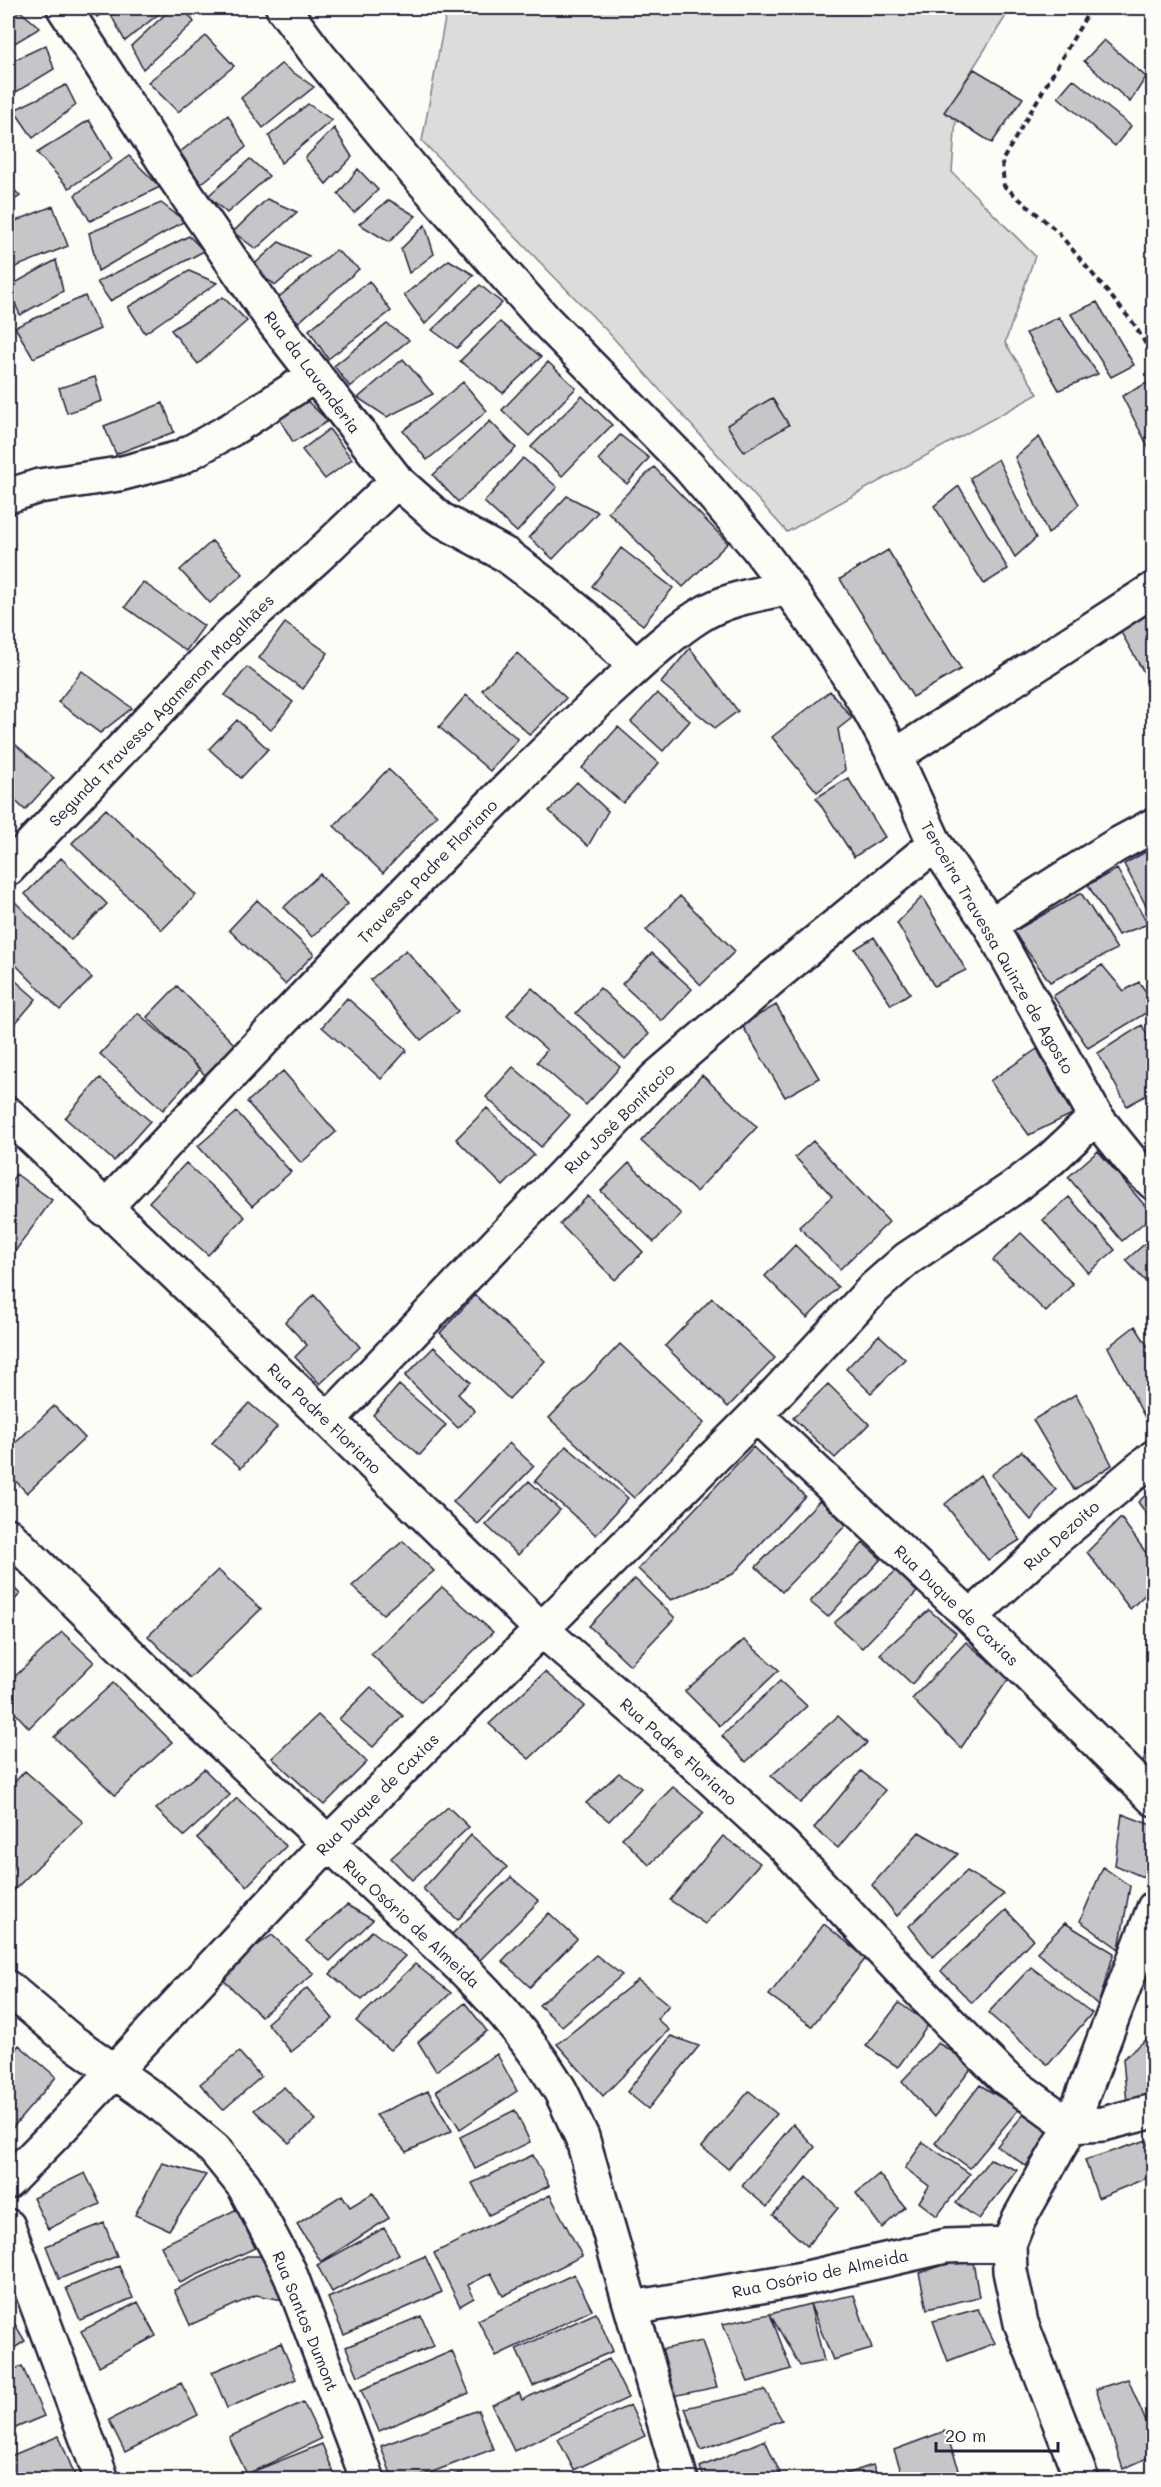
<svg xmlns="http://www.w3.org/2000/svg" width="1161" height="2487" viewBox="0 0 1161 2487" font-family="Mali,sans-serif">
<style>
.green{fill:#dddcdb;stroke:#807f8b;stroke-width:1.5}
.building{fill:#c6c6c8;stroke:#22223b;stroke-width:1.5}
.lines{fill:none;stroke-linecap:round;stroke-linejoin:round}
.minor-casing{stroke:#22223b;stroke-width:38}
.path{stroke:#22223b;stroke-width:4;stroke-dasharray:6 4.5;stroke-linecap:butt}
.minor{stroke:#fdfcf7;stroke-width:33}
.labels{text-anchor:middle;dominant-baseline:central;stroke-width:5;stroke-linejoin:round;paint-order:stroke}
.street-label{font-size:16px;fill:#22223b;stroke:#fdfcf7}
</style>
<rect width="100%" height="100%" fill="#fdfcf7"/>
<filter id="ink" filterUnits="userSpaceOnUse"><feTurbulence type="fractalNoise" baseFrequency=".0167" numOctaves="2"/><feDisplacementMap in="SourceGraphic" scale="12" xChannelSelector="R" yChannelSelector="G"/><feConvolveMatrix kernelMatrix="1 2 1 2 8 2 1 2 1" color-interpolation-filters="sRGB"/></filter>
<g filter="url(#ink)">
<path class="green" d="M447,8h564l-53,84 -6,80 83,84 -30,87 33,51 -251,138 -179,-200 -186,-191z"/>
<path class="building" d="M89,8h21l-13,9z
M121,8h45l-41,33 -14,-26z
M172,8h12l10,14 -51,47 -12,-23z
M20,11l20,17 -32,19v-32z
M206,36l28,30 -56,46 -30,-30z
M1104,40l42,37 -16,25 -46,-41z
M46,45l8,24 -46,28v-34z
M281,64l33,23 -51,41 -22,-30z
M974,69l49,29 -31,45 -48,-31z
M1073,79l58,47 -16,20 -57,-49z
M66,85l10,20 -43,33 -19,-28z
M308,104l24,16 -51,43 -12,-27z
M228,115l18,32 -45,37 -21,-32z
M89,120l23,39 -43,29 -32,-35z
M334,128l18,29 -26,27 -21,-26z
M129,156l31,31 -70,34 -15,-26z
M250,159l19,17 -42,37 -19,-17z
M358,169l20,21 -24,23 -16,-19z
M8,183l12,13 -12,8z
M267,199l30,13 -41,37 -23,-17z
M389,200l27,16 -27,26 -30,-18z
M161,203l24,18 -87,50 -9,-38z
M53,206l15,40 -60,24v-46z
M425,225l9,29 -25,19 -8,-24z
M189,236l15,15 -94,50 -13,-19z
M279,242l30,14 -33,29 -27,-16z
M336,250l23,19 -60,53 -25,-21z
M56,260l7,31 -43,24 -12,-28z
M449,260l25,15 -49,49 -21,-29z
M189,271l28,12 -72,50 -17,-26z
M369,281l22,30 -63,48 -19,-29z
M480,285l22,18 -45,45 -25,-18z
M85,296l15,33 -67,29 -18,-31z
M223,297l24,24 -49,43 -27,-34z
M1097,302l37,63 -23,12 -40,-63z
M1059,317l39,57 -39,16 -33,-57z
M500,322l41,35 -38,36 -43,-32z
M387,324l22,16 -59,47 -16,-21z
M403,359l30,35 -46,23 -29,-19z
M548,362l28,26 -47,48 -27,-26z
M95,377l7,24 -35,12 -8,-25z
M463,382l24,29 -60,49 -24,-29z
M1149,382l5,8v68l-32,-62z
M582,396l30,29 -50,51 -31,-29z
M303,397l25,24 -35,21 -13,-22z
M772,398l17,27 -45,27 -17,-27z
M163,403l11,29 -58,22 -12,-28z
M490,421l26,27 -58,54 -25,-27z
M329,429l23,30 -27,20 -23,-29z
M620,435l29,23 -22,26 -29,-24z
M1039,437l40,67 -31,30 -33,-77z
M523,458l34,29 -40,45 -33,-30z
M998,459l38,79 -21,19 -45,-79z
M654,467l74,76 -45,44 -75,-75z
M959,486l49,83 -24,15 -50,-78z
M567,496l31,16 -45,47 -24,-22z
M212,541l31,33 -33,29 -30,-33z
M621,548l52,40 -30,37 -51,-39z
M888,550l73,119 -48,28 -73,-118z
M143,582l61,44 -18,25 -61,-44z
M1154,609v63l-8,4 -28,-49z
M285,623l43,30 -25,36 -44,-31z
M690,648l48,63 -23,17 -54,-45z
M517,653l49,45 -36,37 -48,-45z
M247,667l46,35 -22,28 -46,-35z
M82,671l50,37 -32,25 -42,-31z
M830,691l22,27 -14,11 7,41 -28,22 -45,-55z
M657,693l33,28 -27,30 -32,-29z
M466,695l52,44 -28,32 -51,-44z
M237,720l31,29 -27,29 -32,-29z
M618,727l41,36 -36,40 -41,-35z
M8,738l46,40 -29,32 -17,-16z
M388,769l49,46 -54,58 -49,-47z
M848,778l37,59 -31,20 -38,-59z
M577,782l31,29 -20,35 -39,-35z
M106,809l90,86 -34,35 -90,-87z
M1149,850l5,11v60l-30,-57z
M61,858l46,46 -36,36 -46,-46z
M1117,869l31,55 -30,11 -30,-50z
M320,874l28,30 -36,33 -28,-30z
M1081,893l36,56 -67,33 -37,-50z
M680,896l55,55 -34,34 -55,-55z
M922,897l44,73 -32,16 -37,-63z
M257,900l57,54 -29,30 -56,-54z
M15,902l77,76 -32,32 -52,-53v-48z
M874,937l36,56 -19,12 -36,-56z
M406,950l52,61 -37,29 -51,-60z
M652,953l40,36 -30,32 -40,-37z
M1102,965l22,26 15,-9 15,21v5l-66,40 -35,-52z
M8,974l28,25 -28,33z
M177,986l58,59 -30,30 -58,-58z
M532,988l88,79 -34,38 -49,-43 10,-12 -40,-35z
M600,988l49,46 -24,25 -49,-46z
M347,998l60,52 -26,29 -59,-52z
M776,1005l43,73 -34,19 -43,-72z
M138,1013l62,56 -37,41 -63,-56z
M1142,1025l12,24v42l-27,15 -29,-53z
M1037,1049l35,65 -43,21 -39,-54z
M513,1067l57,48 -29,32 -55,-50z
M283,1071l53,61 -35,31 -54,-61z
M702,1075l55,52 -61,65 -55,-51z
M100,1078l50,43 -36,40 -49,-43z
M487,1108l47,47 -31,31 -47,-47z
M237,1112l54,60 -39,34 -54,-60z
M813,1141l76,81 -49,47 -41,-42 33,-31 -37,-39z
M1098,1151l55,64 -31,26 -54,-64z
M186,1163l59,54 -37,38 -59,-53z
M629,1163l52,51 -27,28 -53,-51z
M16,1174l36,26 -38,53 -6,-5v-62z
M588,1196l55,56 -28,28 -55,-56z
M1069,1197l46,53 -27,23 -45,-53z
M1021,1233l52,51 -27,28 -53,-52z
M1154,1236v55l-28,-31z
M795,1245l43,42 -31,31 -42,-42z
M314,1295l46,52 -40,37 -25,-27 12,-12 -22,-23z
M475,1295l70,66 -36,38 -69,-66z
M712,1298l63,60 -47,49 -63,-61z
M1135,1326l19,30v68l-4,3 -42,-80z
M879,1335l26,24 -34,34 -25,-24z
M620,1344l84,79 -70,75 -85,-80z
M434,1347l36,35 -12,12 17,17 -17,17 -53,-52z
M828,1384l41,40 -34,34 -42,-40z
M399,1385l47,40 -26,30 -47,-40z
M1076,1394l36,71 -38,25 -41,-70z
M249,1403l28,24 -36,41 -29,-25z
M54,1406l31,32 -58,55 -19,-20v-23z
M509,1443l25,23 -56,58 -25,-22z
M566,1446l62,52 -32,37 -61,-54z
M753,1447l52,49 -72,78 -62,26 -33,-31z
M1022,1451l34,39 -25,30 -40,-45z
M980,1475l40,65 -32,20 -43,-56z
M529,1481l31,29 -42,45 -32,-30z
M1154,1488v36l-16,-22z
M820,1500l26,25 -64,67 -26,-25z
M1121,1518l33,46v22l-24,23 -43,-57z
M403,1541l31,30 -51,43 -31,-28z
M863,1543l18,16 -53,58 -18,-15z
M218,1570l43,39 -71,69 -42,-42z
M896,1571l21,21 -55,56 -28,-25z
M635,1579l40,39 -45,47 -41,-39z
M8,1582l12,12 -12,13z
M442,1587l51,45 -72,70 -50,-48z
M929,1610l27,23 -44,51 -32,-30z
M62,1632l32,30 -65,66 -21,-23v-22z
M744,1640l35,30 -59,56 -35,-35z
M966,1642l43,36 -48,70 -49,-49z
M545,1672l40,34 -56,53 -40,-35z
M780,1681l27,25 -61,56 -24,-26z
M113,1683l59,59 -57,53 -61,-58z
M371,1687l32,29 -30,31 -34,-28z
M318,1715l49,47 -43,43 -52,-47z
M838,1716l29,27 -67,60 -29,-27z
M1154,1731v44l-13,-7z
M204,1769l26,26 -46,41 -28,-27z
M25,1771l58,51 -75,74v-107z
M861,1771l24,19 -47,58 -24,-20z
M619,1773l22,15 -32,33 -23,-18z
M673,1787l31,26 -55,52 -27,-27z
M237,1798l49,48 -39,40 -50,-48z
M448,1807l21,20 -57,53 -21,-22z
M1122,1814l32,12v10l-11,41 -28,-12z
M919,1832l39,22 -61,62 -25,-31z
M471,1835l36,32 -49,53 -35,-31z
M723,1836l37,27 -55,61 -35,-24z
M1103,1867l27,19 -11,63 -39,-28z
M967,1871l37,23 -71,63 -24,-31z
M511,1877l28,24 -59,59 -29,-25z
M347,1905l26,15 -43,41 -24,-20z
M1006,1910l27,29 -61,64 -31,-32z
M549,1913l28,26 -47,48 -28,-26z
M1065,1923l49,30 -16,52 -61,-53z
M824,1924l42,34 -54,68 -43,-31z
M372,1931l33,25 -43,44 -32,-26z
M272,1935l42,39 -53,42 -44,-42z
M596,1955l26,20 -60,51 -23,-21z
M415,1964l36,29 -61,57 -34,-29z
M1031,1967l61,46 -44,52 -60,-52z
M638,1980l31,25 -12,14 12,11 -66,66 -46,-52z
M307,1988l26,31 -42,33 -24,-29z
M465,2003l22,28 -51,40 -18,-29z
M899,2003l30,21 -31,43 -32,-21z
M1154,2033v62l-27,8 -4,-44z
M671,2036l28,10 -51,63 -21,-17z
M938,2043l36,22 -40,52 -32,-36z
M19,2045l37,32 -48,56v-75z
M239,2052l22,25 -38,33 -23,-26z
M497,2054l20,37 -57,38 -24,-38z
M980,2085l39,24 -49,59 -35,-25z
M284,2087l32,33 -27,23 -35,-33z
M428,2091l24,40 -46,21 -30,-37z
M749,2091l28,23 -49,55 -26,-22z
M515,2110l15,32 -55,27 -15,-32z
M1024,2114l27,16 -25,36 -29,-20z
M793,2124l22,23 -48,60 -25,-21z
M1147,2140l7,25v10l-56,23 -13,-38z
M923,2142l47,32 -33,42 -18,-14 10,-16 -24,-18z
M533,2155l16,31 -60,29 -17,-32z
M990,2159l27,11 -38,49 -23,-16z
M162,2163l44,12 -37,55 -34,-15z
M85,2173l15,31 -52,25 -15,-31z
M879,2174l26,33 -23,21 -26,-35z
M807,2177l31,31 -31,38 -34,-31z
M373,2193l16,25 -68,44 -24,-38 45,-29 8,12z
M550,2195l32,61 -79,40 -12,-23 -23,12 6,13 -14,8 -26,-53z
M237,2209l18,39 -75,35 -19,-37z
M104,2223l13,33 -58,23 -13,-33z
M384,2228l15,26 -67,38 -15,-27z
M247,2256h16l20,44 -27,-5 -66,30 -16,-35z
M425,2256l17,36 -98,43 -16,-37z
M972,2256l7,41 -52,12 -8,-36z
M119,2266l14,32 -53,22 -14,-32z
M574,2274l18,36 -96,46 -18,-36z
M854,2295l18,54 -39,11 -23,-56z
M138,2302l18,34 -57,30 -18,-35z
M810,2304l14,57 -24,5 -30,-52z
M978,2309l17,34 -47,18 -15,-40z
M8,2313l17,28 -17,11z
M596,2313l17,38 -80,35 -17,-37z
M770,2314l21,55 -43,13 -25,-58z
M421,2316l13,30 -76,30 -12,-29z
M702,2341l15,46 -44,9 -14,-46z
M281,2343l15,36 -69,29 -15,-36z
M452,2351l17,42 -90,38 -18,-41z
M609,2359l19,39 -114,53 -22,-46 27,-12 3,7z
M22,2366l22,50 -36,15v-59z
M1154,2372v27l-9,-25z
M1128,2379l26,62v14l-31,14 -27,-80z
M181,2383l17,32 -73,37 -16,-32z
M765,2390l17,30 -81,30 -16,-42z
M303,2402l18,37 -74,35 -18,-37z
M630,2405l15,31 -71,34 -16,-31z
M478,2410l15,39 -82,31h-18l-12,-34z
M945,2431l18,49h-59l-10,-30z
M59,2436l16,40 -8,4h-59v-23z
M765,2440l15,33 -20,7h-55l-5,-13z
M322,2444l14,34 -76,2 -6,-9z
M873,2465l7,15h-53z
M462,2472l3,8h-25z"/>
<g class="lines">
<g class="minor-casing">
<path id="minor" d="M64,8l109,167 100,146 124,160 43,38 66,36 45,34 39,32 46,46
M283,8l35,47 95,115 132,150 144,147 69,81 30,40 45,63 35,56 27,49 40,88 55,81 106,192 37,46 21,20
M8,496l31,-10 80,-12 61,-16 52,-29 83,-54
M895,756l259,-167
M8,869l221,-233 88,-79 80,-76
M990,925l125,-79 39,-21
M8,1114l320,306 213,209 136,118 107,99 162,173 59,59 66,48
M104,1209c126,-134 251,-267 380,-397 44,-43 87,-86 132,-127 27,-24 53,-50 83,-69 26,-17 59,-22 89,-28
M756,1415l215,202 183,182
M328,1420l328,-342 115,-99 164,-135
M8,1535l170,167 288,270c36,36 68,74 94,118 8,15 14,31 22,47l99,343
M971,1617l83,-77 100,-83
M8,1988l62,52 89,63 55,46 30,37 45,85 79,209
M1071,2126l32,-2 51,-13
M8,2182l54,-55 265,-283 429,-429 118,-127 33,-29 106,-71 38,-29 45,-42
M8,2226l94,254
M632,2308l170,-29 144,-33 63,-2
M1082,2480l-61,-157 -11,-52 -1,-27 10,-25 52,-93 83,-218"/>
</g>
<path class="path" d="M1091,8l-89,153 2,25 53,45 77,93 20,34"/>
<use href="#minor" class="minor"/>
</g>
</g>
<g class="labels">
<g class="street-label">
<text transform="translate(313 372) rotate(53)">Rua da Lavanderia</text>
<text transform="translate(161 710) rotate(-46)">Segunda Travessa Agamenon Magalhães</text>
<text transform="translate(427 871) rotate(-46)">Travessa Padre Floriano</text>
<text transform="translate(998 947) rotate(60)">Terceira Travessa Quinze de Agosto</text>
<text transform="translate(619 1118) rotate(-45)">Rua José Bonifacio</text>
<text transform="translate(325 1418) rotate(44)">Rua Padre Floriano</text>
<text transform="translate(1061 1535) rotate(-42)">Rua Dezoito</text>
<text transform="translate(957 1605) rotate(44)">Rua Duque de Caxias</text>
<text transform="translate(679 1751) rotate(42)">Rua Padre Floriano</text>
<text transform="translate(377 1794) rotate(-45)">Rua Duque de Caxias</text>
<text transform="translate(412 1923) rotate(43)">Rua Osório de Almeida</text>
<text transform="translate(820 2273) rotate(-12)">Rua Osório de Almeida</text>
<text transform="translate(306 2321) rotate(68)">Rua Santos Dumont</text>
</g>
</g>
<rect width="1161" height="2487" fill="none" stroke="#fdfcf7" stroke-width="30"/>
<rect x="15" y="15" width="1131" height="2457" fill="none" stroke="#22223b" stroke-width="2" filter="url(#ink)"/>
<path d="M936 2442v9h122v-9" fill="none" stroke="#22223b" stroke-width="3"/>
<text x="945" y="2442" font-size="18" fill="#22223b" stroke="#fdfcf7" stroke-width="4.5" paint-order="stroke">20 m</text>
</svg>
